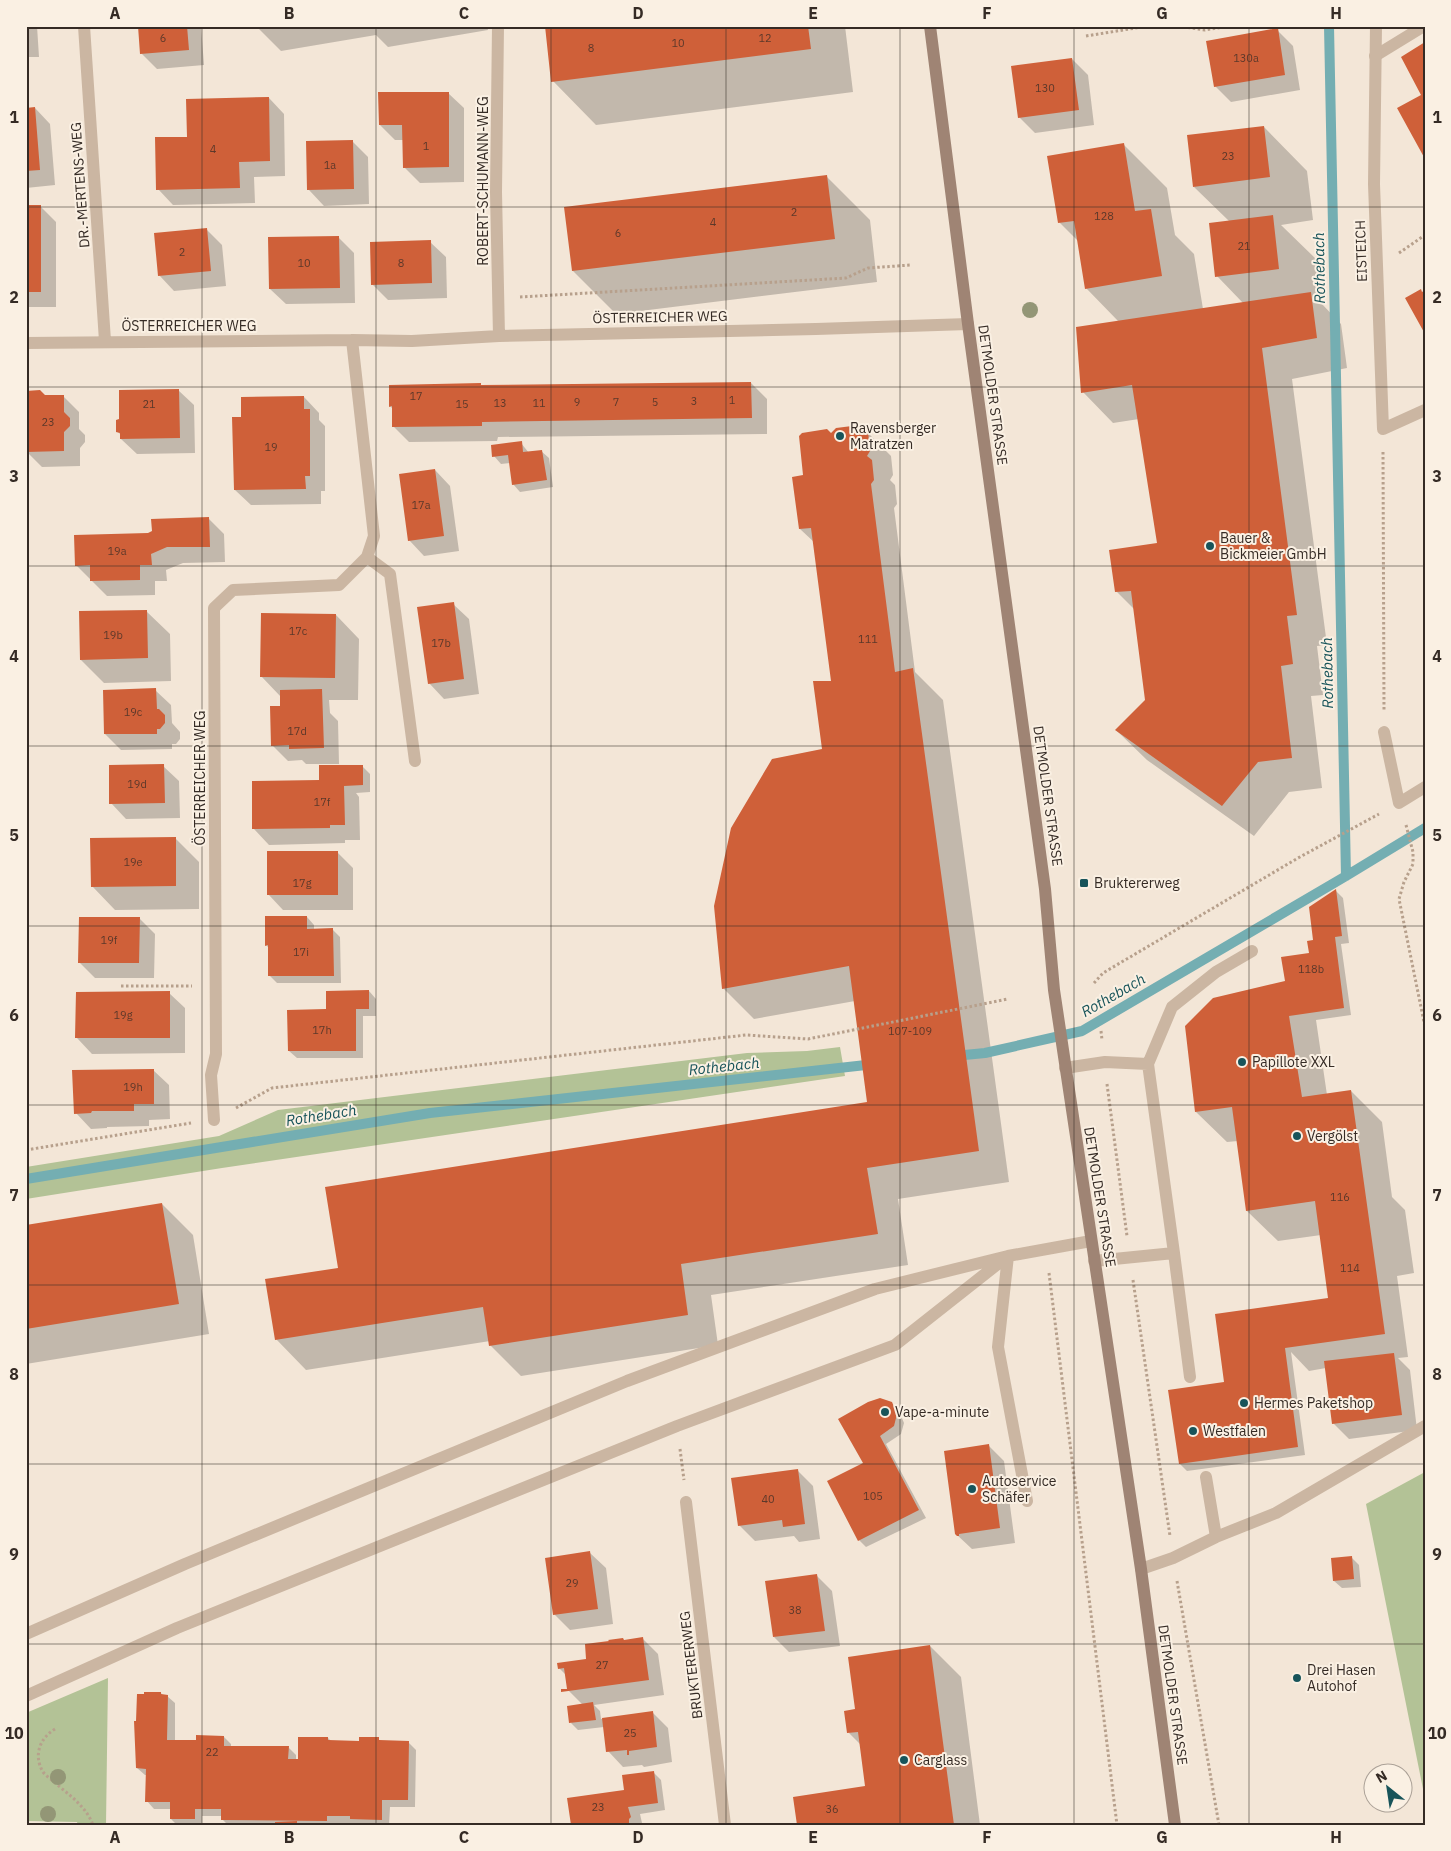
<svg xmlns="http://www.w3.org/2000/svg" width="1451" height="1851" viewBox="0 0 1451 1851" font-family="'IBM Plex Sans',sans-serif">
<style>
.green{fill:#b3c296}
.shadow{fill:#0003}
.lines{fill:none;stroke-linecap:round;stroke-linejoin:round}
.stream{stroke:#74aeb2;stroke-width:10}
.building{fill:#cf6039}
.path{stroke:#b7a08c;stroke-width:3;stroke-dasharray:2.5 2.5;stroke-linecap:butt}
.lane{stroke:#cbb6a2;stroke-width:12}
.street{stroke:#cbb6a2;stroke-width:12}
.secondary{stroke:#9f8474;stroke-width:12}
.tree{fill:#939676}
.grid{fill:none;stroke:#352b25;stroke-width:1;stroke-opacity:0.55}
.poi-dot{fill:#18545a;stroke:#faf0e3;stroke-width:2}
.labels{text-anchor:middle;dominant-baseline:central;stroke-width:4;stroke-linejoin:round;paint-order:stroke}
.number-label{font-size:11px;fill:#5c382a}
.street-label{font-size:14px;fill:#352b25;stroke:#faf0e3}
.poi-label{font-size:14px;fill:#352b25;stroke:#faf0e3;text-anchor:start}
.water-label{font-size:15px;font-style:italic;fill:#18545a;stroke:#faf0e3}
.neatline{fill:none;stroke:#352b25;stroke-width:2}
.grid-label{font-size:16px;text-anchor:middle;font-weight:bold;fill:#352b25}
</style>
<rect width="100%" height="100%" fill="#f3e6d7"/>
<path class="green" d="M840,1047l5,29 -623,92 -196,31v-32l193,-31 59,-26 469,-57 60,-2z
M1425,1472v327l-59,-295z
M108,1678l-2,147h-28l-1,-3 -51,-1v-108z"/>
<path class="shadow" d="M26,26h11l2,31h-13z
M139,26h62l3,39 -47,4 -16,-16z
M256,26h231l1,4 -100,17 -12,-12 -95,16z
M546,26h299l8,66 -257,33 -43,-44z
M1277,30l16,16 7,44 -69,12 -16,-16z
M1072,59l16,16 6,50 -59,8 -16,-16z
M448,93l16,15v74l-44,1 -16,-16v-27h-9l-15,-15z
M269,98l15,16 1,62 -31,1 1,26 -82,2 -15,-16 30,-51z
M35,108l15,16 5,61 -29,3v-79z
M1264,127l43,44 6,49 -32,5 35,34 5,44 20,21 6,44 -55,11 35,266 -10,1 6,49 -12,1 11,92 -33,4 -35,44 -107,-76 -31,-30 30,-30 -11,-90 -19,-19 42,-47 -19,-125 -26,4 -30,-31 36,-70 -33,-34 -8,-47 -19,-19 65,-77 43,43 8,47 19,19 9,55 40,-6 -26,-27 12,-55 -35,-34z
M352,141l16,16 1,47 -45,2 -15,-16z
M826,176l44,44 7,62 -261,32 -43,-43 -8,-63z
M26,206h14l16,16v85h-30z
M206,229l16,16 4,41 -52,5 -15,-16z
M338,237l16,16 1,50 -69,1 -16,-15z
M430,242l16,15 1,41 -59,2 -16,-16z
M751,383l16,16v35l-269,3 -1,4 -88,1 -16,-16v-17l-3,-3 92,-20z
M178,390l16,15 1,48 -58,1 -16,-15v-4l-4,-4z
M26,392l19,4h18l16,16v17l6,6v7l-5,6v18l-38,1 -13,-13v4h-3z
M304,397l15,16v7l6,6v65h-4v13l-70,1 -16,-15 7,-71z
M867,432l24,24 2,19 -3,5 5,5 2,19 -3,4 21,164 28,28 66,482 -111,17 10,66 -197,30 7,50 -197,31 -31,-31v-4l-184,29 -30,-31 63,-70 530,-166 -14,-102 -101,18 -31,-31 101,-238 9,-68 -18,-139 -15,-14 5,-53 27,-42z
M521,443l8,10 12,-2 8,7 4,29 -33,5 -7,-8 -3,-21 -9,1 -7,-8z
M435,470l15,16 9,65 -35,5 -15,-16z
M209,519l15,15 1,28 -42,1 -17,7 1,11h-12v14l-48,1 -31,-31 72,-31z
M453,604l16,15 10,75 -35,5 -15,-16z
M146,611l24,23 1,47 -67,2 -23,-23z
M336,615l23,24 -1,61h-29l1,13 8,8 1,43h-33l-4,-4 -14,1 -16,-16 11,-38 -2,-10 -20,-21z
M155,690l16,15 1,18 8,9v7l-4,5h-4v5l-51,1 -16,-16z
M163,766l16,15 1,37 -54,1 -15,-16z
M362,766l8,8v18l-14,1 3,4 1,43h-15v3l-76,2 -15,-16 69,-47z
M175,838l24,24v47l-84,1 -23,-24z
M338,853l15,15v42h-70l-15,-16z
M1336,891l7,7 6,45 -8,1 10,71 -35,5 11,75 24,-4 31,31 10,75 13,13 9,63 -17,3 11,81 -10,1 12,12 7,60 -68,9 -16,-16 -7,-55 -17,3 -18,-19 14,103 -118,16 -7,-7 46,-81 104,-84 -9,-64 -43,6 -31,-30 -9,-70 -11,1 -31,-30 90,-130 24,-28 4,-13z
M307,917l7,8v5h19l7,7 1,46h-64l-8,-8v-27l-3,-3z
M139,918l16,16 -1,44h-59l-16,-16z
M369,991l7,8v17h-13v42h-66l-8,-7 38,-41z
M169,993l16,15v45l-93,1 -15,-16z
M153,1070l16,15 1,34 -21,1v6l-42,1v1l-16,1 -15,-16z
M162,1204l31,31 16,99 -183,30v-138z
M891,1403l8,8 5,12 -3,11 -15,10 40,74 -60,29 -7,-7 5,-76z
M989,1446l15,15 11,82 -43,6 -16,-15z
M797,1470l16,16 7,53 -21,3 -5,-6 -39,5 -16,-16z
M590,1553l16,15 7,56 -43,6 -16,-16z
M1351,1557l8,8 2,22 -19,1 -8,-7z
M816,1575l16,16 8,55 -51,6 -15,-15z
M642,1638l16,16 6,41 -70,10 6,6 1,8 51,-7 16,16 4,34 -28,5 -2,-2 -19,2 -15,-16 -4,-24 -26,3 -7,-7 12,-18 -15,-15 -2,-15 -7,-7 29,-8 36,-19z
M930,1646l31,31 19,148h-182l69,-35 -6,-45 -12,-12 7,-23z
M161,1693l2,3h4l8,7v38l22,1 27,-5 7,7v3h57l8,8v5h3l29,-22 3,3 29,1 18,-3 4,3h26l8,8 -1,57h-25l-1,18 -55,-2v2h-106l-6,-6v-3h-20v9h-25l-6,-6v-10h-17l-7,-8v-26h-2l-8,-7 -2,-46h3z
M653,1772l8,8 4,30 -25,4 2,9 2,2h-72z"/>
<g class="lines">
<path class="stream" d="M1329,26l17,850
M954,1056l31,-3 97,-22 264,-155 79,-48
M26,1179l404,-66 445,-49"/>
</g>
<path class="building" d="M138,26h49l2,24 -49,4z
M545,26h263l3,23 -260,33z
M1278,28l7,47 -71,12 -8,-46z
M1425,42v117l-28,-51 24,-13 -20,-38z
M1072,58l7,52 -61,8 -7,-52z
M378,92h71v75l-46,1 -1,-43h-23z
M269,97l1,64 -31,1 1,26 -84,2 -1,-53h32l-1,-38z
M35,107l5,63 -14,1v-63z
M1264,126l6,51 -77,10 -6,-52z
M353,140l1,49 -47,1 -1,-49z
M1124,143l11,68 16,-2 11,67 -77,13 -11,-68 -16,2 -11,-67z
M827,175l8,64 -263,32 -8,-64z
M26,205h15v87h-15z
M1273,215l6,54 -64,8 -6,-54z
M207,228l4,43 -53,5 -4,-43z
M339,236l1,52 -71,1 -1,-52z
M431,240l1,43 -61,2 -1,-43z
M1421,289l1,3 3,-2v44l-20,-36z
M1311,292l6,46 -55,10 35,267 -10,1 6,48 -12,2 11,92 -34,4 -36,44 -107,-76 30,-30 -14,-109 -16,1 -6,-42 48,-7 -25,-158 -51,8 -5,-66z
M751,382l1,36 -270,4v4l-90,1v-21l-3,1v-22l92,-2v2z
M179,389l1,49 -60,1v-6l-4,-1v-12l3,-1v-29z
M40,390l5,5h19v17l6,6v8l-6,6v19l-38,1v-61z
M304,396v13h6v67h-5l1,13 -72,1 -2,-73h9v-20z
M860,425l8,6 2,20 -3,5 5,4 2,20 -3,4 24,188 18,-4 66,483 -112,17 11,66 -197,30 7,51 -199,31 -6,-39 -208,33 -10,-61 73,-11 -13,-81 542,-85 -18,-136 -127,23 -8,-83 17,-78 41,-69 50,-10 -9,-68h18l-20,-153 -12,1 -7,-52 11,-2 -4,-39 3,-3 25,-4 4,4 5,-5z
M522,441l1,11 19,-2 5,30 -35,5 -4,-30 -16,2 -1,-12z
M435,469l9,67 -36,5 -9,-67z
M209,517l1,30h-43l-16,7 1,11h-12v15l-50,1v-16l-15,1 -1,-31 74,-2 4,-2 -1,-12z
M454,602l10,77 -36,5 -11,-77z
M147,610l1,48 -68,2 -1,-49z
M261,613l75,1 -1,64 -75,-1z
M156,688l1,21h2l6,6v8l-5,6h-3v5h-53l-1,-44z
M322,689l2,59 -35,1v-4l-18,1 -1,-40h10v-16z
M164,764l1,39 -56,1v-39z
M319,765h44v20l-19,1 1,39h-15v3l-78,1v-48l67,-1z
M176,837v49l-85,1 -1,-49z
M267,851h71v44h-71z
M1336,889l6,47 -7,1 9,71 -55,8 13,81 49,-7 34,244 -100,14 13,99 -119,17 -11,-74 56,-8 -9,-68 113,-16 -13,-97 -69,10 -14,-104 -37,5 -10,-86 28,-28 72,-17 -4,-24 28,-4 -2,-12 6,-1 -4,-33z
M265,916h42v13l26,-1 1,48h-66v-31l-3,1z
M79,917h61l-1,46h-61z
M369,990v19h-13v42h-68l-1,-41 39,-1v-18z
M170,991v47h-95l1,-46z
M154,1069v35h-20v7h-42l-1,2 -17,1 -2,-44z
M162,1203l17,101 -153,25v-104z
M1394,1353l8,62 -70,9 -8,-63z
M880,1398l12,4 5,12 -3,12 -14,10 39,74 -61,31 -31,-60 36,-18 -25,-44 30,-17z
M989,1444l11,84 -41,6v2h-2l-2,-2 -11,-83z
M798,1469l7,55 -22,3 -1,-7 -44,6 -7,-48z
M590,1551l8,58 -45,6 -8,-57z
M1352,1556l2,23 -21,2 -2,-23z
M817,1574l8,57 -52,6 -8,-56z
M643,1637l6,43 -88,12v-3h6l-3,-21 -6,1 -1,-6 29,-4 -1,-15 24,-3 -1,-1 15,-2 1,2z
M930,1645l24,180h-157l-4,-28 72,-11 -7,-54 -11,1 -3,-22 11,-2 -7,-52z
M144,1692h17v2l7,1 -1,45h29v-5l28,1v10h65l-1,13h10v-22h30v3l31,1v-4h20v3l30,1 -1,59h-26v20l-32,-1v-3h-23v5l-106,-1v-11h-26v10h-25v-17h-25l1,-33 -10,-1 -2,-47h2l1,-27h7z
M593,1702l3,18 -27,3 -2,-17z
M653,1711l4,36 -28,4v4h-2v-5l-21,2 -4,-34z
M654,1771l4,32 -30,4 3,10 -2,2v6h-58l-4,-27 57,-8 -2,-15z
M297,1821v4h-22v-3z"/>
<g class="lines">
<path class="path" d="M1178,26l27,4 24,-4
M1086,36l62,-10
M1399,253l26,-18
M520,297l326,-19 22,-10 43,-3
M1383,452l1,258
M1406,825l7,27v12l-9,18 -5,17 26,128
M1094,983l9,-10 195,-115 81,-44
M121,986h71
M1101,1031l1,9
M1107,1084l20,152
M236,1108l36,-20 474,-53 62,4 200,-40
M26,1150l165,-27
M1049,1273l68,552
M1133,1280l37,256
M680,1449l4,31
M1177,1581l42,244
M55,1729c-15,9 -22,26 -12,43 3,4 8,7 11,10 15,13 32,24 39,43"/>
<path class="lane" d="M1375,56l49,-30
M1148,1064l24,-57 44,-35 36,-21
M1065,1068l40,-6 43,2 26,189
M1008,1256l-10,91 29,154
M1094,1261l80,-8 16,124
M1206,1477l10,60
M1141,1569l32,-11 43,-21 60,-24 149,-87
M26,1634l159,-70 442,-183 248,-92 133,-33 83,-15
M26,1696l151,-68 500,-202 218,-81 109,-86"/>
<path class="street" d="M84,26l21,315
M498,26l-2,166 3,144
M1376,26l-2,158 9,245 42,-19
M26,343l326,-3 60,1 87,-5 317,-7 152,-5
M367,557l23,17 25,187
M1384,732l15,71 26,-16
M214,1120l-3,-45 5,-21 -2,-446 19,-18 106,-5 28,-28 7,-21 -22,-196
M686,1502l39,323"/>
<path class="secondary" d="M930,26l38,298 77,565 9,101 87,579 34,256"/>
</g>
<g class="tree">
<circle cx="1030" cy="310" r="8"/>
<circle cx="58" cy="1777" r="8"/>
<circle cx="48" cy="1814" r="8"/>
</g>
<path class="grid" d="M202,26v1799M376,26v1799M551,26v1799M726,26v1799M900,26v1799M1074,26v1799M1249,26v1799M26,207h1399M26,387h1399M26,566h1399M26,746h1399M26,926h1399M26,1105h1399M26,1285h1399M26,1464h1399M26,1644h1399"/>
<g class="poi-dot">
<circle cx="840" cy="436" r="5"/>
<circle cx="1210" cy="546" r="5"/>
<rect x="1079" y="878" width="10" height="10" rx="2.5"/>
<circle cx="1242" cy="1062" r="5"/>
<circle cx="1297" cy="1136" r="5"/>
<circle cx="1244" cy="1403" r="5"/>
<circle cx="885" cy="1412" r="5"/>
<circle cx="1193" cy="1431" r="5"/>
<circle cx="972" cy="1489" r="5"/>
<circle cx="1297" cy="1678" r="5"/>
<circle cx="904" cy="1760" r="5"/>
</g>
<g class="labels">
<g class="number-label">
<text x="163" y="38">6</text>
<text x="765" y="38">12</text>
<text x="678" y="43">10</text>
<text x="591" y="48">8</text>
<text x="1246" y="58">130a</text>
<text x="1045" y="88">130</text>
<text x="426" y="146">1</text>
<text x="213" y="149">4</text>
<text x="1228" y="156">23</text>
<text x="330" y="165">1a</text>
<text x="794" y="212">2</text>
<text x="1104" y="216">128</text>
<text x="713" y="222">4</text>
<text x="618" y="233">6</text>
<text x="1244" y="246">21</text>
<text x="182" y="252">2</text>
<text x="304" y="263">10</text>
<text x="401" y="263">8</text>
<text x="416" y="396">17</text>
<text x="732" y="400">1</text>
<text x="694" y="401">3</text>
<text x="577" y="402">9</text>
<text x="616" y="402">7</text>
<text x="655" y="402">5</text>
<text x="500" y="403">13</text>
<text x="539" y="403">11</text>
<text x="149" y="404">21</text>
<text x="462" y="404">15</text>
<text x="48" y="422">23</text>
<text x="271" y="447">19</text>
<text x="421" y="505">17a</text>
<text x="117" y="551">19a</text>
<text x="298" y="631">17c</text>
<text x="113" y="635">19b</text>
<text x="868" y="639">111</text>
<text x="441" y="643">17b</text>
<text x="133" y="712">19c</text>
<text x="297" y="731">17d</text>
<text x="137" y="784">19d</text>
<text x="322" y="802">17f</text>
<text x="133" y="862">19e</text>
<text x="302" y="883">17g</text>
<text x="109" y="940">19f</text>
<text x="301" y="952">17i</text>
<text x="1311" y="969">118b</text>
<text x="123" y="1015">19g</text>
<text x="322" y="1030">17h</text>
<text x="910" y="1031">107-109</text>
<text x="133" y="1087">19h</text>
<text x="1340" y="1197">116</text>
<text x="1350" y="1268">114</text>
<text x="873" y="1496">105</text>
<text x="768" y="1499">40</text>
<text x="572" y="1583">29</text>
<text x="795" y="1610">38</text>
<text x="602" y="1665">27</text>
<text x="630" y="1733">25</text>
<text x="212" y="1752">22</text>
<text x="598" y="1807">23</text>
<text x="832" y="1809">36</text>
</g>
<g class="street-label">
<text transform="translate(483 181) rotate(-90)">ROBERT-SCHUMANN-WEG</text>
<text transform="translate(80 185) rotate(-94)">DR.-MERTENS-WEG</text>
<text transform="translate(1361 251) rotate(-92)">EISTEICH</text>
<text transform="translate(660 317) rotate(-1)">ÖSTERREICHER WEG</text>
<text x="189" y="326">ÖSTERREICHER WEG</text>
<text transform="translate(993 395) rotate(82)">DETMOLDER STRASSE</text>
<text transform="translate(200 778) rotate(-90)">ÖSTERREICHER WEG</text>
<text transform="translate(1048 796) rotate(82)">DETMOLDER STRASSE</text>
<text transform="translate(1100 1197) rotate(81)">DETMOLDER STRASSE</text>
<text transform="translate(691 1665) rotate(-97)">BRUKTERERWEG</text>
<text transform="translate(1173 1695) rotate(82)">DETMOLDER STRASSE</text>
</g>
<g class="poi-label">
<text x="850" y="428">Ravensberger<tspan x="850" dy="16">Matratzen</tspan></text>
<text x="1220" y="538">Bauer &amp;<tspan x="1220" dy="16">Bickmeier GmbH</tspan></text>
<text x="1094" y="883">Bruktererweg</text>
<text x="1252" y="1062">Papillote XXL</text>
<text x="1307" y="1136">Vergölst</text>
<text x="1254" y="1403">Hermes Paketshop</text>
<text x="895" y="1412">Vape-a-minute</text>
<text x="1203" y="1431">Westfalen</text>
<text x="982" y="1481">Autoservice<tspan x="982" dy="16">Schäfer</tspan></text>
<text x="1307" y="1670">Drei Hasen<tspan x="1307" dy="16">Autohof</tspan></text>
<text x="914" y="1760">Carglass</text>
</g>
<g class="water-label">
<text transform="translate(1319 268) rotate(-91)">Rothebach</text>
<text transform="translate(1327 673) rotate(-91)">Rothebach</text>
<text transform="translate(1113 995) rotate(-30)">Rothebach</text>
<text transform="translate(724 1066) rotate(-6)">Rothebach</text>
<text transform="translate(321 1115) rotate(-9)">Rothebach</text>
</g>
</g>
<rect width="1451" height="1851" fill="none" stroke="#faf0e3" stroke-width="55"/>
<g transform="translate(1388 1788) rotate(330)"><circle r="24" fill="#faf0e3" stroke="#aba197"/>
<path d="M0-4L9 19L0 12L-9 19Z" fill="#18545a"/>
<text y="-8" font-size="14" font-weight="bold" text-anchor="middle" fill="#352b25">N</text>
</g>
<rect x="28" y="28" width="1396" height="1796" class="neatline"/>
<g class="grid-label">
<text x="115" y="19">A</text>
<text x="289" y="19">B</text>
<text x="464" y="19">C</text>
<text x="638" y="19">D</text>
<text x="813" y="19">E</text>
<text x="987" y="19">F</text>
<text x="1162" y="19">G</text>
<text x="1336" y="19">H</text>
<text x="14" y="123">1</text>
<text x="1437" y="123">1</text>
<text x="14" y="303">2</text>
<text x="1437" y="303">2</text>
<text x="14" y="482">3</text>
<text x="1437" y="482">3</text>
<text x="14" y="662">4</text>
<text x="1437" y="662">4</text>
<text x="14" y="841">5</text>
<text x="1437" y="841">5</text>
<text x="14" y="1021">6</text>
<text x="1437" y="1021">6</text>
<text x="14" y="1201">7</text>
<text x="1437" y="1201">7</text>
<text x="14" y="1380">8</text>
<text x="1437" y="1380">8</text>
<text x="14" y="1560">9</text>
<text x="1437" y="1560">9</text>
<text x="14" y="1739">10</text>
<text x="1437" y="1739">10</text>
<text x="115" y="1843">A</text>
<text x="289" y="1843">B</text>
<text x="464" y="1843">C</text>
<text x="638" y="1843">D</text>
<text x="813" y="1843">E</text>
<text x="987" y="1843">F</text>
<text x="1162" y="1843">G</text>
<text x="1336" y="1843">H</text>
</g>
</svg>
